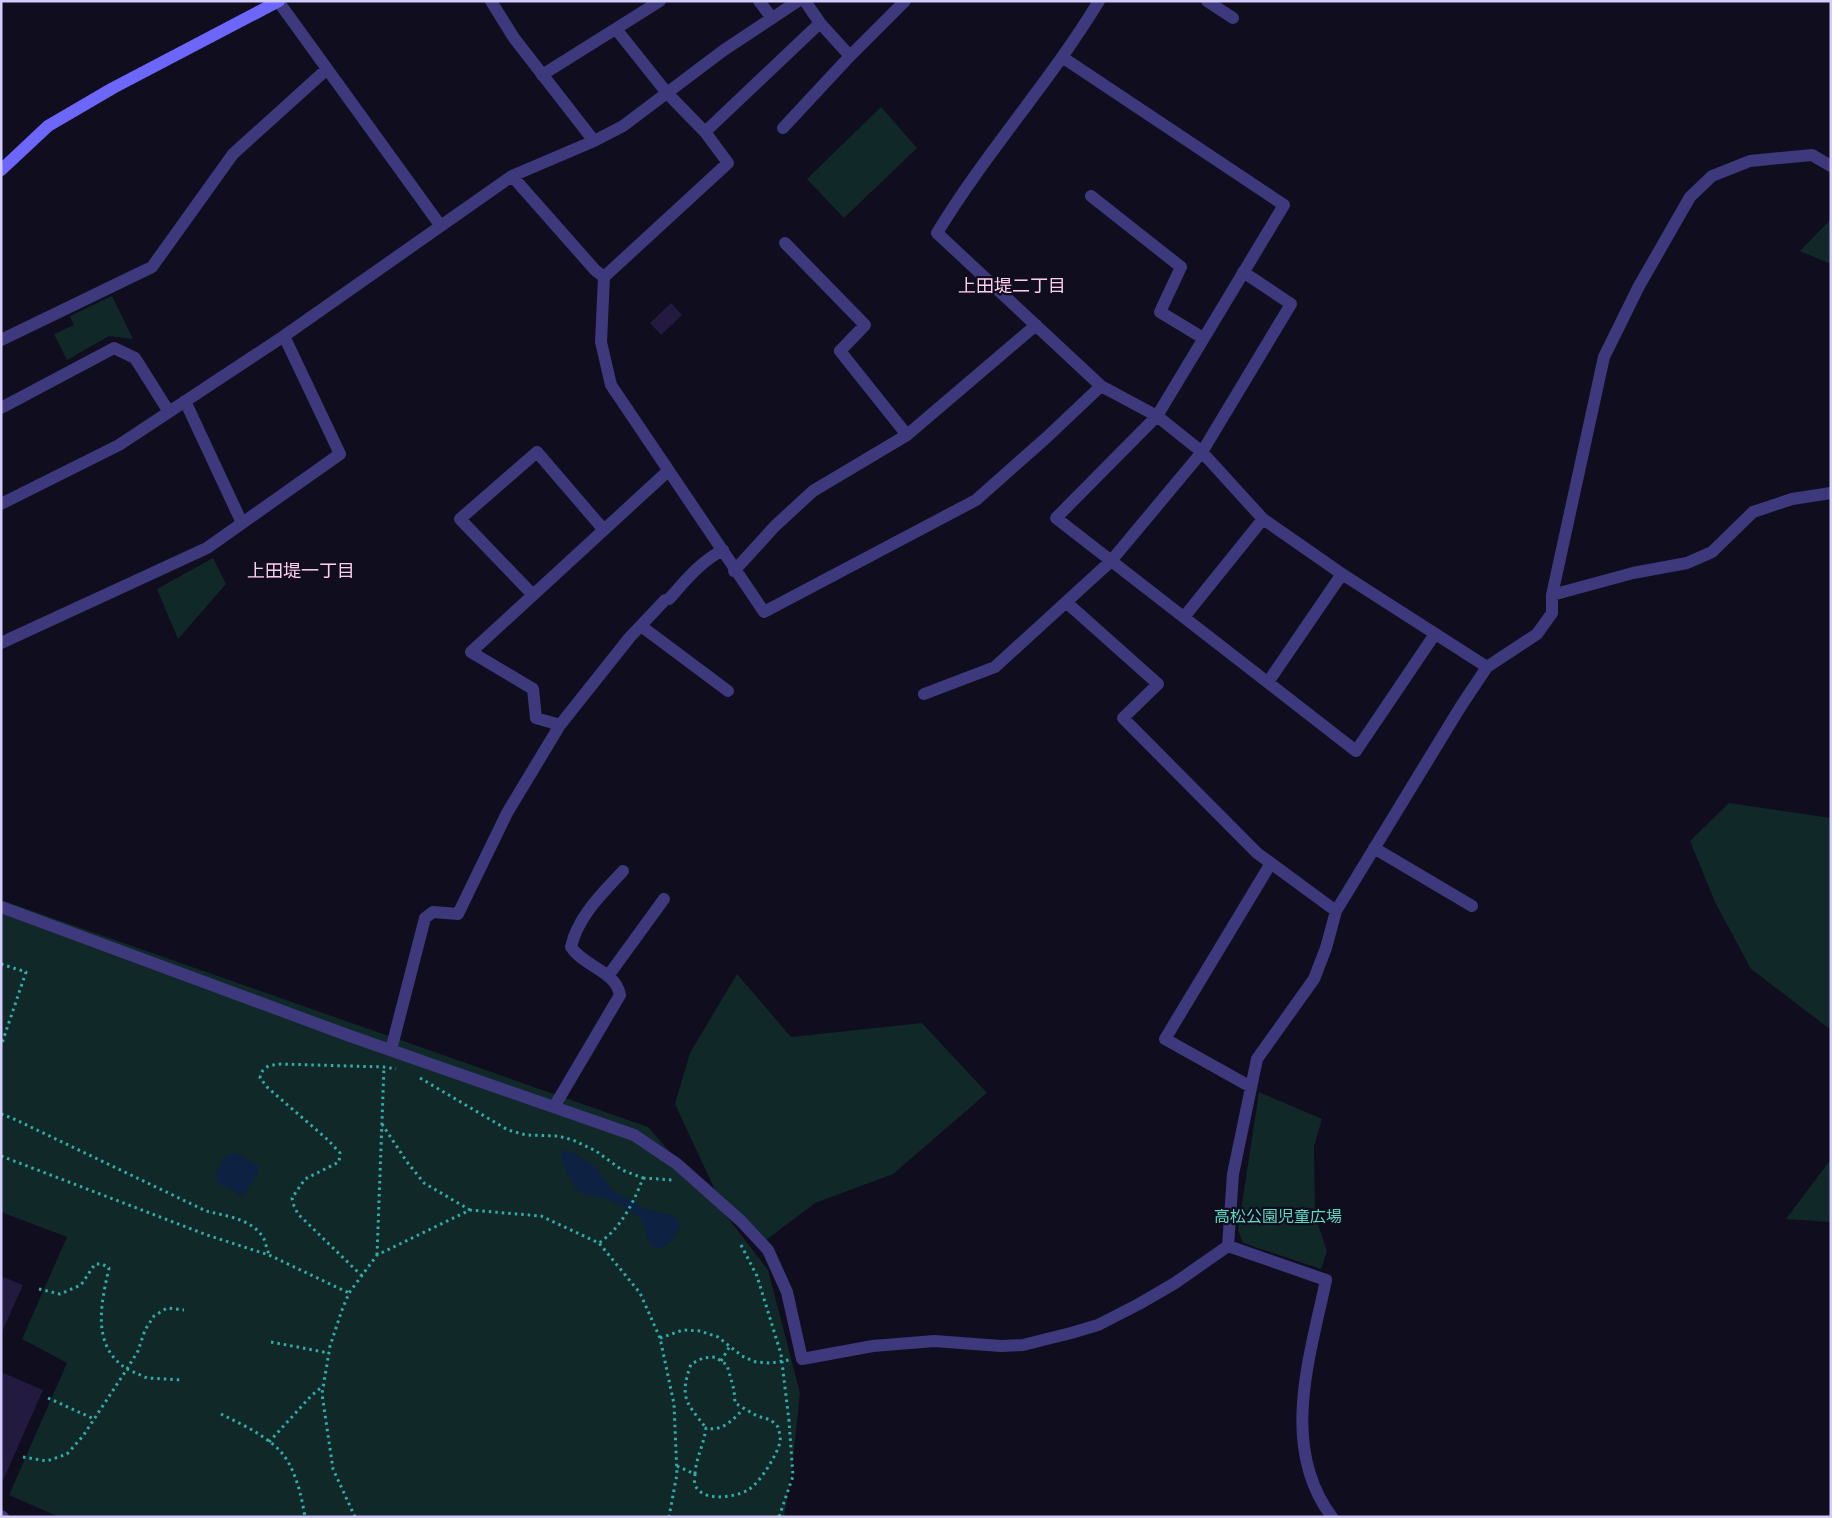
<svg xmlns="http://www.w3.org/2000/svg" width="1832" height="1518" viewBox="0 0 1832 1518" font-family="Raleway,'Noto Sans JP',sans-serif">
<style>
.green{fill:#102828}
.water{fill:#0d2142}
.building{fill:#221a3f}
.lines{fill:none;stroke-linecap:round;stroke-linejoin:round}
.path{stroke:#31aca8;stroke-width:3;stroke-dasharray:2.5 4;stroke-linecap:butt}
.street{stroke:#3d397c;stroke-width:12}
.secondary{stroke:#6d66fa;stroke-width:12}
.labels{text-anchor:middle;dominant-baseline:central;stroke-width:4.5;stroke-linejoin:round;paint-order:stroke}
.park-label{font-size:16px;fill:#5bdabd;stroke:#100d1f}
.neighbourhood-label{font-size:18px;fill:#fdceeb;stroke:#100d1f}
</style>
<rect width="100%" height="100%" fill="#100d1f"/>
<path class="green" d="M881,107l36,41 -73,70 -37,-39z
M1831,219v45l-31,-13z
M112,296l21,43 -24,-3 -42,24 -13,-26 20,-9 -4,-9z
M213,558l13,26 -48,55 -21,-50z
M1729,803l102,15v212l-80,-61 -36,-67 -25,-61z
M1,900l647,227 80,91 40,52 32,123 -7,67 -9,57h-725l-50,-22 58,-132 -45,-24 45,-102 -66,-25z
M737,974l54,63 131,-14 65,70 -94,81 -78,29 -57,43 -43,-56 -40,-86 15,-51z
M1259,1092l63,27 -8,27 1,70 12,35 -6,18 -78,-26 -5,-13z
M1831,1159v63l-45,-3z"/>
<path class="water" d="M565,1150l14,6 17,12 14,19 7,7 15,6 10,8 33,8 5,10c-4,7 -11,22 -21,22 -12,2 -11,-16 -15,-24 -2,-4 -6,-8 -10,-11 -12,-8 -25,-14 -39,-17 -3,0 -5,0 -8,-1 -15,-5 -21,-24 -25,-37l-1,-5z
M236,1153l22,13v7l-15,23 -25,-13 -2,-8 8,-18z"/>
<path class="building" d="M671,303l11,12 -21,20 -11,-12z
M1,1276l22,9 -22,49z
M1,1372l42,18 -42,95z"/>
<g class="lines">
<path class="path" d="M1,964l25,8 -25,74
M420,1078l88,52 18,5 32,1 15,4 23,11 26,19 21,8c-9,24 -22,50 -44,65
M1,1114l11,4 194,93c20,5 47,8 58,28 2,5 3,11 5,15
M382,1124l25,38 17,21 46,27
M1,1156l206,79 62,20 80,38
M643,1178l30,2
M741,1245l16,31 24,78 8,67 4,55 -14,41
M377,1255l7,-188
M362,1276l-64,-62 -4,-8 -2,-8 13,-19 34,-17 1,-9 -12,-13 -60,-52 -8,-10c2,-12 10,-13 21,-14l103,3 12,2
M39,1289l21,5 21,-9 14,-21h7l7,4c-8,36 -18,78 18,101l11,-18 7,-21 9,-14 13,-8 17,2
M660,1338l23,-8 17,1 18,6 24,19 14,6 15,1 18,-3
M271,1342l58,11
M721,1361l9,-15
M48,1398l46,21
M221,1414c18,9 38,18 54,32 19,16 26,47 30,71
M269,1442l42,-46 13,-11
M23,1457l24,4 20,-7 16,-18 44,-67 20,9 36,2
M677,1466l18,8c0,3 -1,8 0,11 8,18 41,12 53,5 12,-7 29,-35 32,-48 1,-5 -1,-11 -2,-15l-7,-7 -14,-4 -22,-13 -1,-13 -7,-25 -12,-8 -12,1 -12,6c-12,34 -5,38 15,64
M695,1474c1,-16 9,-30 11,-46 16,4 27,-8 37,-19
M355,1517l-22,-48 -11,-75 8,-48 12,-36 7,-17 28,-38 93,-45 71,6 58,27 41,50 20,45 14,66 3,70 -8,43"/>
<path class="street" d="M278,1l162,224
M491,1l23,37 80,103
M759,1l13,17
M805,1l15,22
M1099,1c-49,81 -113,151 -162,232l164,153 56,30 45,36 61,67 79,55 145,93
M1207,1l26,17
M1062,57l222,148 -127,211 -101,102 300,233 79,-117
M542,75l118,-74
M783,128l67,-72 55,-55
M705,132l115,-109 30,33
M512,176l83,94 9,7 -3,65 10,43 153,227 212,-112 70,-62 55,-52
M1091,196l90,71 -21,45 43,26
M785,243l80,82 -25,26 67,84
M604,277l124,-114 -23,-31 -38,-39 -51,-64
M284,336l228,-160 82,-35 29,-15 101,-76 74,-49
M1,340l151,-73 81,-113 94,-85
M185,401l57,122
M1,408l113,-60 21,10 34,54
M1,504l118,-59 165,-109 56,118 -133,94 -206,95
M734,571l41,-45 38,-35 94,-56 129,-110
M533,595l-73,-76 77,-67 67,78
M1552,595l81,-22 54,-10 25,-11 41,-40 39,-13 39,-6
M1066,602l92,82 -35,34 134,135 79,58
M1184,617l79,-98
M641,626l87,65
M1268,682l74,-108
M924,694l71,-27 116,-106 91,-109 89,-148 -48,-32
M560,725l-24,-7 -3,-29 -62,-37 197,-181
M1374,848l98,58
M1,907l349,129 284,99 43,29 64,57 27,29 19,42 15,67 71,-13 61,-5 67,5 22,-1 48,-12 27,-8 41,-21 36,-21 53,-37
M608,976l56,-77
M391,1050l34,-132 8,-6 25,2 49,-101 53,-88 70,-88 35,-37 4,-1c17,-19 31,-37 54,-49
M1251,1087l-86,-48 106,-176
M554,1107l66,-112c-4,-24 -37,-29 -49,-48 7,-31 31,-53 52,-76
M1228,1246l5,-72 24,-115 57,-80 12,-31 10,-37 125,-205 26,-39 50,-33 15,-21v-18l52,-238 35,-71 51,-89 22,-21 38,-15 62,-6 19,11
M1228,1246l98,34c-16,77 -47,167 6,237
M1,1516l2,1"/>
<path class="secondary" d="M1,170l47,-44 65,-38 166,-87"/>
</g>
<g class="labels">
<g class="park-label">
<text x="1278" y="1216">高松公園児童広場</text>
</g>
<g class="neighbourhood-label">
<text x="1012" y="285">上田堤二丁目</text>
<text x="301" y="570">上田堤一丁目</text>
</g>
</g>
<rect width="1832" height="1518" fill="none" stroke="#d3ccfd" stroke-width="5"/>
</svg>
